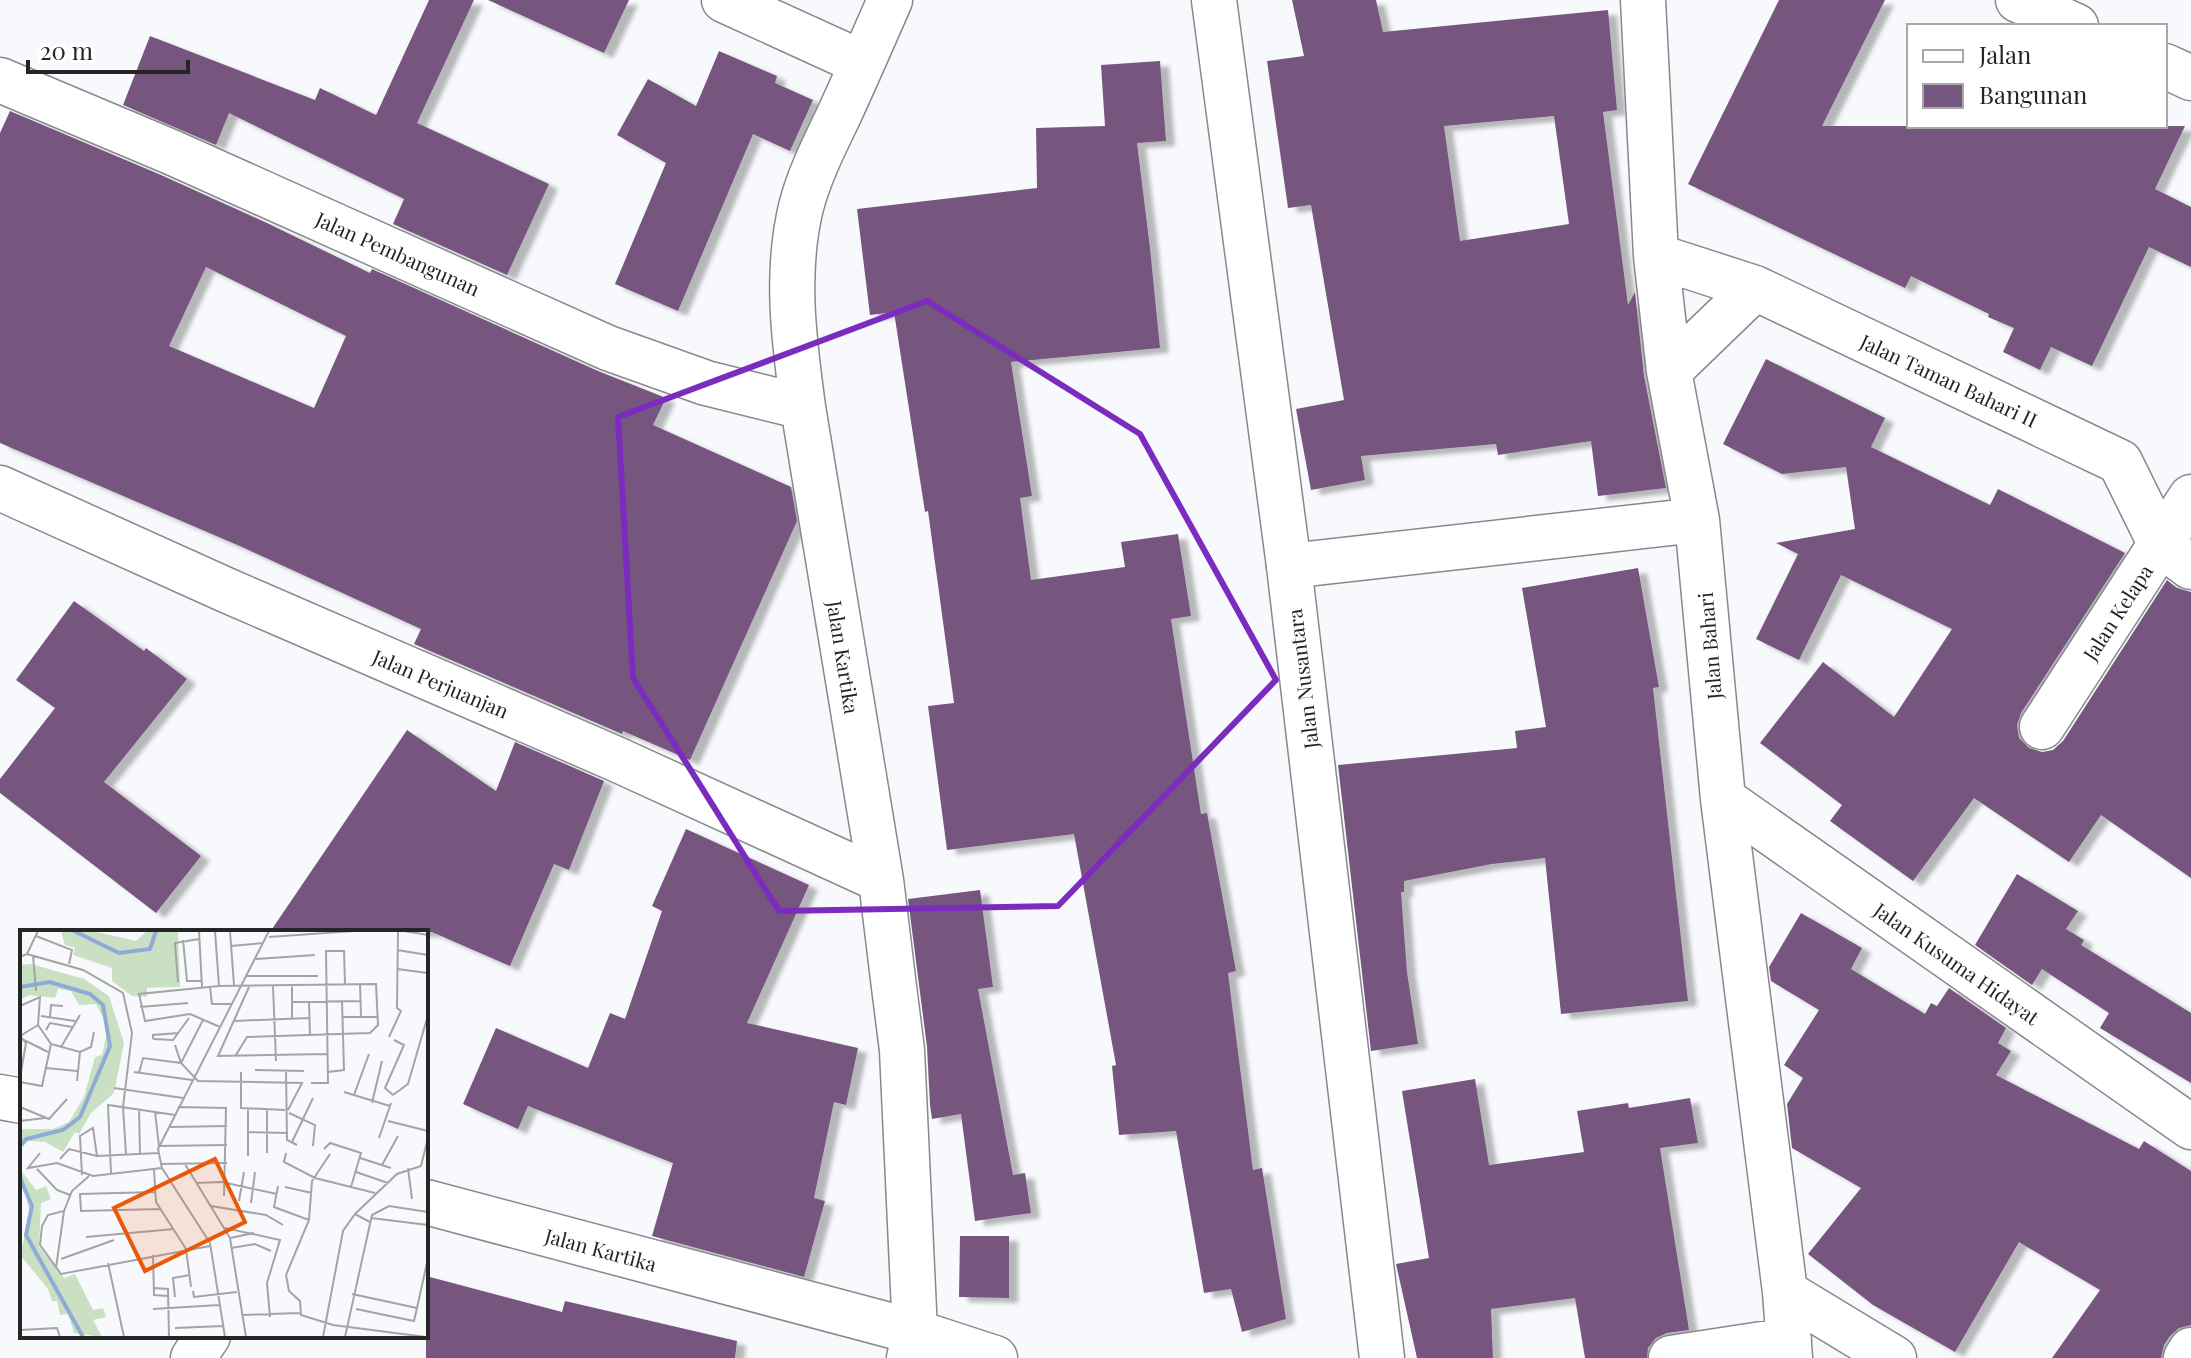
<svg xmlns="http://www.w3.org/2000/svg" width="2191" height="1358" viewBox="0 0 2191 1358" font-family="'Playfair Display',serif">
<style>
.building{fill:#76577f;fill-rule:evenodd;filter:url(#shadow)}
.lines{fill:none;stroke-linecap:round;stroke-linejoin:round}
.street-casing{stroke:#88898c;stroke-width:47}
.secondary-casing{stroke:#88898c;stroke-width:47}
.street{stroke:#fff;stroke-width:44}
.secondary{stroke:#fff;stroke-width:44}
.marked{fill:none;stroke:#7b2cbf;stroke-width:6;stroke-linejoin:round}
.labels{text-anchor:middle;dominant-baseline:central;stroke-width:8;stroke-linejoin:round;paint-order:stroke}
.street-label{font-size:20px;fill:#252526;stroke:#fff}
.inset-river{fill:none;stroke:#90aad7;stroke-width:4}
.inset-road{fill:none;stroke:#a4a4a6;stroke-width:2}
.view{fill:#e8590c;fill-opacity:0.15;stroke:#e8590c;stroke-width:4}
.inset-edge{fill:none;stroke:#252526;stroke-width:4}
</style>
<defs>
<filter id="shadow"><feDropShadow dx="9" dy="5" stdDeviation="2" flood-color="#0004"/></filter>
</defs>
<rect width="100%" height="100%" fill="#f8f9fc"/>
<path class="building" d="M429,0h45l-57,123 132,61 -42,91 -114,-51 11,-25 -175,-86 -13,32 -93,-40 27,-69 165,64 5,-12 56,27z
M488,0h141l-25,53z
M1292,0h84l7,32 225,-22 9,100 -14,2 25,193 7,-13 9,84 22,112 -68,8 -7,-55 -93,14 -2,-11 -135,12 4,24 -54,10 -15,-81 48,-9 -33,-195 -23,3 -21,-147 37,-5zM1554,116l15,108 -109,17 -16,-115z
M1779,0h106l-63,126h363l-30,63 36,18v60l-42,-20 -57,119 -41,-19 -11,23 -37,-18 11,-24 -26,-11 1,-3 -78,-38 -6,12 -217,-104z
M719,51l58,25 -2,7 38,17 -23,51 -37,-17 -75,177 -63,-27 51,-121 -49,-28 31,-56 48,27z
M1160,61l6,80 -29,2 13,105 10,100 -149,14 21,134 -12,2 11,82 94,-13 -4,-25 57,-8 13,82 -20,3 30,195 6,-1 29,158 -8,2 25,197 9,-2 24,151 -44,13 -11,-43 -27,4 -28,-162 -57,4 -7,-69 4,-1 -42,-231 -127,16 -19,-144 26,-3 -26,-192 -3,1 -31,-200 -24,3 -13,-106 180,-21 -1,-60 69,-2 -4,-61z
M10,111l151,64 106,48 103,50 2,-4 226,102 68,27 -13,27 138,62 6,34 -107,239 -67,-29 -1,3 -208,-90 7,-15 -179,-82 -242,-104v-310zM206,267l140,69 -32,72 -145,-62z
M1766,359l119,59 -14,29 119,58 8,-16 127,64 -104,160 -4,12 2,13 10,10 13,4 11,-2 10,-9 104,-161 10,8 14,4v286l-90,-63 -32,47 -95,-64 -61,83 -83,-60 12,-16 -82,-62 63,-81 71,55 58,-88 -111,-54 -42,85 -43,-21 42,-85 -22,-11 79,-14 -9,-62 -64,7 -59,-30z
M1638,568l21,119 -6,1 35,313 -127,13 -16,-156 -53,6 -88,17v11h-3l6,80 11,72 -47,7 -33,-286 179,-17 -2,-17 31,-4 -24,-139z
M74,601l70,50 2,-3 41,31 -83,103 97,74 -45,57 -156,-120v-14l55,-71 -39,-28z
M407,730l89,61 19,-49 89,39 -35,89 -15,-6 -44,102 -78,-34h-162z
M686,829l123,56 -62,138 111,25 -12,57 -12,-3 -20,96 11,3 -21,76 -152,-41 21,-73 -145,-57 -10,23 -55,-25 33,-76 92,40 22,-55 15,6 37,-108 -10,-5z
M2017,874l61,37 -12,18 18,11 -3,5 110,68v70l-91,-55 9,-15 -67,-44 -10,16 -57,-40z
M980,890l13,97 -15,2 35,186 12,-2 6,40 -56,8 -14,-107 -29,5 -2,-14 -3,-58 -19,-148z
M1801,913l61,35 -11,21 74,45 6,-11 6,3 12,-18 57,40 -8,15 13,8 -15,24 143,74 5,-8 47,30v154l-12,3 -9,8 -6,9 -3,13h-109l48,-68 -81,-48 -64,110 -82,-47 -65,-51 53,-66 -69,-40 -5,-44 16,-26 -19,-13 35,-55 -48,-29 -2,-14z
M1475,1079l14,86 95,-13 -7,-41 51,-8 1,5 61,-10 8,45 -38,5 29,182 -22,3 -11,5 -8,10 -1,10h-62l-10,-60 -84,11 2,49h-76l-21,-94 33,-6 -27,-167z
M960,1236h49v62l-50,-1z
M426,1276l136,36 3,-11 172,40 -2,17h-309z"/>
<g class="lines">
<g class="street-casing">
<path id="street" d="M724,0l138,63
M890,0c-17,39 -34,78 -52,117 -14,29 -29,59 -37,90 -16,66 -7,134 2,200l78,473 12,99 9,71 13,282 -6,26
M1643,0l13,256 13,115 28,149 26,279 62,493 5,66
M2018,0l58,26
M2165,66l26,12
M0,80l171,72 437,196 98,35 97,24
M1656,256l99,32 365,174 41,83 30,22
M1669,371l86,-83
M0,488l226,102 390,169 265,121
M1289,566l408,-46
M2042,727l149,-230
M1723,799l468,328
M0,1097l22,4
M426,1202l489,130 80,26
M1785,1292l109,66
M193,1358l15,-22
M1671,1358l118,-18
M2186,1358l5,-8"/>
</g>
<g class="secondary-casing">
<path id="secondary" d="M1214,0l75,566 93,792"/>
</g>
<use href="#street" class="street"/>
<use href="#secondary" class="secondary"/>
</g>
<path class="marked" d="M927,301l213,133 136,246 -218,226 -279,5 -146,-233 -15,-261z"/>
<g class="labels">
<g class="street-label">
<text transform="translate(398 253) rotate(24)">Jalan Pembangunan</text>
<text transform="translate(1949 380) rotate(25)">Jalan Taman Bahari II</text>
<text transform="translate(2117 612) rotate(-57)">Jalan Kelapa</text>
<text transform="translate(1709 646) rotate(-95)">Jalan Bahari</text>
<text transform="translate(844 657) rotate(81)">Jalan Kartika</text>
<text transform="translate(1302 679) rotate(-97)">Jalan Nusantara</text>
<text transform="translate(441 683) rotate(23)">Jalan Perjuanjan</text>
<text transform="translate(1957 963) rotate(35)">Jalan Kusuma Hidayat</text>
<text transform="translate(601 1249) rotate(15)">Jalan Kartika</text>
</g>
</g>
<g transform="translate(20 930)">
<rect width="408" height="408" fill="#f8f9fc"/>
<path d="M41,1h32l43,10 11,-10h31l2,56 -33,1v9l-15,-1 -20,-15v-13l-39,-13 2,-7 -10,-3zM11,34l53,15 25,17 15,47 -10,50 -23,20 -12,21 -4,-2 -12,20 -18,-10 -17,-1 -8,9v-21h33l16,-7 15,-25 11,-40 7,-2 6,-28 -12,-23 -17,1 -8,-14 -13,-2 -3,9 -26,-3 -9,5v-35zM0,239l16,21 10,-4 5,13 -10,4 -2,44 25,31 11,-4 18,36 10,-2 3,9 -13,3 9,17 -28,-4 -6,-19 -8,1 -3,-14h-5l-4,-12 -28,-34 10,-41z" fill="#cae0c2"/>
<path class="inset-river" d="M54,1l45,22 31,-4 6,-18M0,57l30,-5 40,12 13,11 7,41 -30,71 -17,13 -37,9 -6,7M0,248l12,28 -6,29 57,102"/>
<path class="inset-road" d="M179,1l3,56M195,1l4,55M210,1l4,54M384,1l24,4M16,6l36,14 -3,14M249,7l85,-6M163,10l4,41h15M211,16l32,-3M377,20l31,5M7,24l56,16 40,23 9,40 -9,74 3,47M13,25l3,36M0,27l7,-3 11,-23M236,29l59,-4M377,39l31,4M227,46h71M158,52l-3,-39 24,-4M340,54l1,33M272,55v34M253,56l3,75M190,57l2,17h19M229,57l-31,69 110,-2M272,72l68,-1M289,72l1,33M0,76l20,-9 -2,28M120,77l48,-4M170,84l-45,7 -6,-27 80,-8 157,-2 2,41 -8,8 -123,4 -11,18M170,84l30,13M21,86l34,5M30,87l1,-12 12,1M322,87h36M214,91l75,-3M26,100l4,-7 22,4M0,106l18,-11 13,19 -9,42 -22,-4M369,107l12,-26 -4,-3 1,-77M133,109l20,1 16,-22M133,109v-4l26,-2M4,110l24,12M31,114l29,8 11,-5 3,-15M155,115l6,18 17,18 104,2 -14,27M41,117l19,-32M161,133l22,-43M26,138l31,3M235,140l49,1M266,140l1,70 10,5M114,142l58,8M221,142v36l44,2M308,142l16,-2 -2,-69M119,143l4,-15 38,5M0,148l6,-35 -6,-7M57,151l3,-29M291,153h17l-2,-132h18l1,33M94,158l69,10M324,162l46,14M334,165l15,-41M373,165l15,-11 20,-69M373,165l-8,-7 19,-43 -10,-5M352,173l10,-42M0,177l29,12 18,-20M158,177l48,1 -2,88M228,178v48M119,179l1,45M135,182l4,34 68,-1M269,183l26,12 -2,21M0,191l25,-3M368,191l40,10M149,197l58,-1M228,202l40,1M359,208l12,-35M272,212l21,-44M304,219l6,-6 31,10 -10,34M20,223l-12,15 29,-5 36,13 69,-8M247,223v-44M266,223l-2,9 31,16 60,15M310,224l-18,27 -3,39 -23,55 3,16 11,10 1,14 32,10 93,12M340,228l31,10M40,229l9,-10 28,7 61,-3M140,234l67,-1M165,234l45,74 16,99M362,235l16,-29M388,238l4,31M17,239l20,21 13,5M134,240l2,32 30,47 5,38M336,242l32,11M91,243l-3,-68 67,10M62,245l-2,-39 13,-8 4,28M69,246l-17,15 -8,20 -16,4 -6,11 -2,19 21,29 149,-28M176,253l26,-1 55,12M258,256l-4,21 35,13M265,257l27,6M135,262l-75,2 1,17 79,-2M219,271l5,-29M231,273l4,-31M191,276l55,9 17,10M335,284l42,-40 24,-8 7,-28M351,288l57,7M205,298l55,12 -13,43 3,34M66,307l88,-8M210,308l24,-5M211,318l24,-4 16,7M133,325l1,40 14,1M41,329l53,-19M88,333l16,74M36,338l8,-57M133,358l15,1 1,48M173,361l1,6 43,-5M332,364l65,14 11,-50M155,367l-2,-19 17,-3M133,379l66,-4M336,379l58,12 3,-13M222,385l58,-2M155,398l48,-2M0,400l37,-2 3,9M205,407l-15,-94 -48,-75 -4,-19 111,-218M303,407l20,-106 12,-17 15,8M325,407l27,-122 17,-9 39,6"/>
<path class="view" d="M195,229l30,63 -100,49 -31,-63z"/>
<rect width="408" height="408" class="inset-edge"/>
</g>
<rect x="1907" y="24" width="260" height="104" fill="#ffffff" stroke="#a8a8a8" stroke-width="2"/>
<rect x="1923" y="50" width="40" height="12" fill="#ffffff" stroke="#a8a8a8" stroke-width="2"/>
<text x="1979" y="64" font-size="24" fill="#252526">Jalan</text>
<rect x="1923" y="84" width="40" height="24" fill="#76577f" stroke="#a8a8a8" stroke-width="2"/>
<text x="1979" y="104" font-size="24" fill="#252526">Bangunan</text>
<path d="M28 60v12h160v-12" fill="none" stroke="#252526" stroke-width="4"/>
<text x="40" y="60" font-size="24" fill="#252526" stroke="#ffffff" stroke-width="6" paint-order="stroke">20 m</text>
</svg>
